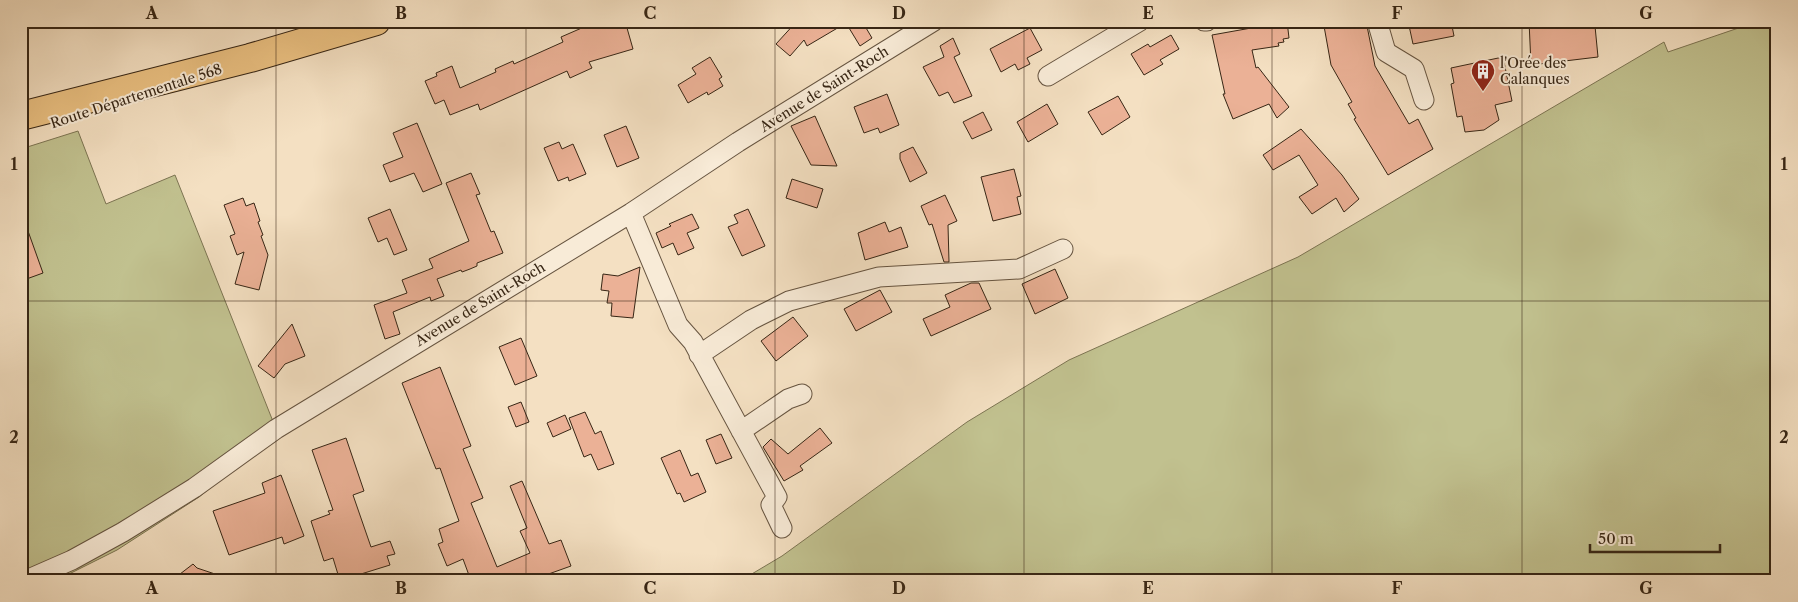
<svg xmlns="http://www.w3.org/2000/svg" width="1798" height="602" viewBox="0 0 1798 602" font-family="'Libre Caslon Text',serif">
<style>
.green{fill:#c1c18f;stroke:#7c7452}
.building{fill:#ebb196;stroke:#372615}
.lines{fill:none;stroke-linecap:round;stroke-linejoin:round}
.minor-casing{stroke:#665440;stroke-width:21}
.primary-casing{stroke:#372615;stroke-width:30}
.minor{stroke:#f8ebd7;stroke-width:19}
.primary{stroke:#eac081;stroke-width:28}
.grid{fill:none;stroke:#372615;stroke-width:1;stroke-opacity:0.55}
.labels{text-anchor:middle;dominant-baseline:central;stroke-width:4;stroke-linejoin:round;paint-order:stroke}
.poi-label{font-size:14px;fill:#372615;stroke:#f8ebd7;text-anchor:start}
.street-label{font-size:14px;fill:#372615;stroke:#f8ebd7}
.neatline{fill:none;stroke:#372615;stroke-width:2}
.grid-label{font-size:16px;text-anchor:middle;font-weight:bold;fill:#372615}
</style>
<rect width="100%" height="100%" fill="#f4e0c2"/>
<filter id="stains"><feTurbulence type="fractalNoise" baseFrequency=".004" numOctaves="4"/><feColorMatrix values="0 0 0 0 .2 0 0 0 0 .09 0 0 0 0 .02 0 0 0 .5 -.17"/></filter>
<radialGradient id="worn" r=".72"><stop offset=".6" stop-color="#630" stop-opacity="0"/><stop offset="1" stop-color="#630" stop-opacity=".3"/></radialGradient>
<path class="green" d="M1759,21h18v560h-1037l42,-25 185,-134 102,-62 229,-103 366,-215 4,10z
M78,131l28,73 69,-29 103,259 -79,63 -82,53 -62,31h-34v-432z"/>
<path class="building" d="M582,21h43l8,28 -44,13 3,6 -22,10 -3,-7 -87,39 -2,-6 -28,11 -6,-15 -9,4 -10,-23 12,-5 -1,-3 16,-7 8,22 36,-16 -1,-3 18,-8 1,3 49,-22 -2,-5 23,-10z
M797,21h65l10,17 -12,8 -14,-23 -39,23 -3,-6 -14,16 -14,-12z
M1267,21h20l2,17 -6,1 1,3 -6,1 1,3 -27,4 4,18 2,-1 31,40 -12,11 -8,-14 -36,15 -10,-25h2l-13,-59 56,-10z
M1349,21h17l9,45 34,58 9,-5 15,30 -45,26 -34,-56 2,-1 -8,-14 4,-2 -21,-37 -7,-39z
M1408,21h43l3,15 -41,8z
M1529,21h46v7l20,-2 3,31 -67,8z
M1030,28l12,22 -15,8 3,6 -12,6 -3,-6 -14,8 -11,-23z
M1171,35l8,14 -19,11 3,4 -19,11 -13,-21 17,-10 2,3z
M953,38l7,16 -6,3 18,39 -18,7 -6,-11 -9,4 -16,-29 21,-10 -4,-11z
M710,57l12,20 -3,2 4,7 -15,9 -1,-3 -19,11 -10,-18 18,-11 -4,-6z
M1503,57l9,44 -17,4 4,15 -15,10 -19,2 -3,-16 -5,1 -6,-33 3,-1 -3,-15z
M887,94l12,31 -19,8 -2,-5 -14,5 -10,-26z
M1118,96l12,21 -28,18 -14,-23z
M1047,104l11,20 -30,18 -11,-20z
M983,112l9,18 -20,9 -9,-17z
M815,116l22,50 -26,-1 -20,-39z
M417,123l25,61 -19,8 -9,-19 -24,9 -7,-17 20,-8 -10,-24z
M626,126l13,32 -22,9 -13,-32z
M1301,129l41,46 17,24 -15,13 -8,-14 -24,16 -13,-17 19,-12 -19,-30 -26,15 -10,-15z
M559,142l3,7 11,-5 13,30 -17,7 -1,-4 -10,4 -14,-33z
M913,147l14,26 -17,9 -10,-23v-6z
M1014,169l7,27 -4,1 4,17 -28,7 -12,-44z
M471,173l9,21 -4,1 15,37 3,-1 9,22 -26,10v3l-7,3 -8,3 -1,-2 -24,9 7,17 -13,5 -1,-4 -37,15 7,22 -15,5 -11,-34 33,-12 -5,-13 31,-12 -4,-9 40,-18 -23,-58z
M792,179l31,10 -6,19 -31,-10z
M945,195l12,26 -9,4 1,37h-5l-12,-38 -3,1 -8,-19z
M243,198l3,8 8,-3 6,18 -2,1 5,13 -2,1 7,19 -9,35 -24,-6 9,-32 -7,3 -7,-19 5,-2 -11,-29z
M390,209l17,41 -13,5 -7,-17 -9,4 -10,-24z
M748,209l17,37 -23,10 -14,-29 10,-4 -4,-8z
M692,214l7,14 -12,5 7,15 -16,7 -5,-12 -11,5 -6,-15 15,-7 -2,-2z
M23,217l20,56 -22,8v-63z
M885,222l4,10 12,-5 7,20 -43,13 -7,-27z
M640,267l-7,51 -22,-2 1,-13h-5l2,-12 -8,-1 2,-16 15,2z
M1055,269l13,29 -33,16 -13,-30z
M971,283h8l12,26 -60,27 -8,-17 27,-12 -5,-12z
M880,290l12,22 -36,19 -12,-22z
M793,317l15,19 -32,25 -15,-20z
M292,324l13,32 -20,8 -11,14 -16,-12z
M521,338l16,38 -22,9 -16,-38z
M440,367l31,79 -8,3 20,49 -12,5 26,64 33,-14 -10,-22 7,-3 -17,-42 12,-5 27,63 12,-4 10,26 -42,15h-65l6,-3 -7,-19 -16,7 -9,-22 5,-2 -4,-13 20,-8 -19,-53 -4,1 -34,-86z
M521,402l8,20 -13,5 -8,-20z
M585,412l10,22 6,-3 13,33 -16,6 -7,-16 -7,3 -15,-39z
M565,415l6,14 -18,8 -6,-14z
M820,428l12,15 -32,23 3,4 -19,11 -21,-34 8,-8 17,15z
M721,434l11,24 -16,6 -10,-24z
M346,438l18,53 -11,4 18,52 19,-6 5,13 -8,2 3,9 -29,9 2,4 -8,3h-15l-7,-23 -9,3 -13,-40 19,-7 -2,-3 5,-1 -21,-60z
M680,450l11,26 7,-3 8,19 -22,10 -4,-9 -3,1 -16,-36z
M281,475l23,61 -20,8 -2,-7 -53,18 -16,-44 52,-18 -3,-10z
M193,564l4,4 30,10 -1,3h-55z"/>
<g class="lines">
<g class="minor-casing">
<path id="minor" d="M1204,21h3
M1377,21l9,31 28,17 10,31
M1048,76l92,-55
M631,213l47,112 15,17 84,155 -6,8 11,23
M699,355l52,-35 38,-19 90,-24 140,-8 44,-20
M741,431l47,-32 14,-5
M24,581l48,-21 51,-28 71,-44 82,-59 355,-216 107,-71 196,-121"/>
</g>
<g class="primary-casing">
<path id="primary" d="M21,116l229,-58 126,-37"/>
</g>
<use href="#minor" class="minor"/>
<use href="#primary" class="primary"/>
</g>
<path class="grid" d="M276,21v560M526,21v560M775,21v560M1024,21v560M1272,21v560M1522,21v560M21,301h1756"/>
<defs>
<g id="building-pin" transform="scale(1.25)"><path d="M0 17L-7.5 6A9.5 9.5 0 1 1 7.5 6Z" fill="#8f2418" stroke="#f8ebd7"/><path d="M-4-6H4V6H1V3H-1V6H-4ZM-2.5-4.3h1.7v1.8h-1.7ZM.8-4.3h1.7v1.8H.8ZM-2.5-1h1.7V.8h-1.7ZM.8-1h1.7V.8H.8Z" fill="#fff"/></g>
</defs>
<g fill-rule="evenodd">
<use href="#building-pin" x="1483" y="71"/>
</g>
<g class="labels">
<g class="poi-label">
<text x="1500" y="63">l'Orée des<tspan x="1500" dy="16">Calanques</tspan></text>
</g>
<g class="street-label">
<text transform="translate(824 89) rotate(-32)">Avenue de Saint-Roch</text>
<text transform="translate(136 96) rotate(-18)">Route Départementale 568</text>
<text transform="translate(480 304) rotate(-31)">Avenue de Saint-Roch</text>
</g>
</g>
<rect width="1798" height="602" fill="none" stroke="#f4e0c2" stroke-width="55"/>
<path d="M1590 544v8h130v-8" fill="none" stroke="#372615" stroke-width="2.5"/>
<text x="1598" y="544" font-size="15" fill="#372615" stroke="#f8ebd7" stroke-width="4" paint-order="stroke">50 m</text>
<rect x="28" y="28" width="1742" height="546" class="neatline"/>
<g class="grid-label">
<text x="152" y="19">A</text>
<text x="401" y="19">B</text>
<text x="650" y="19">C</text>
<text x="899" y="19">D</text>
<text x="1148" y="19">E</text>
<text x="1397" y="19">F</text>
<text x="1646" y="19">G</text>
<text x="14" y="170">1</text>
<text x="1784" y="170">1</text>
<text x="14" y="443">2</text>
<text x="1784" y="443">2</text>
<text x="152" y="594">A</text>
<text x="401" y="594">B</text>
<text x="650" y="594">C</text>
<text x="899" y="594">D</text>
<text x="1148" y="594">E</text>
<text x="1397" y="594">F</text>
<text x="1646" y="594">G</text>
</g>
<rect width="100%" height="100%" filter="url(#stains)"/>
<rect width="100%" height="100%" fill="url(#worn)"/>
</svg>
